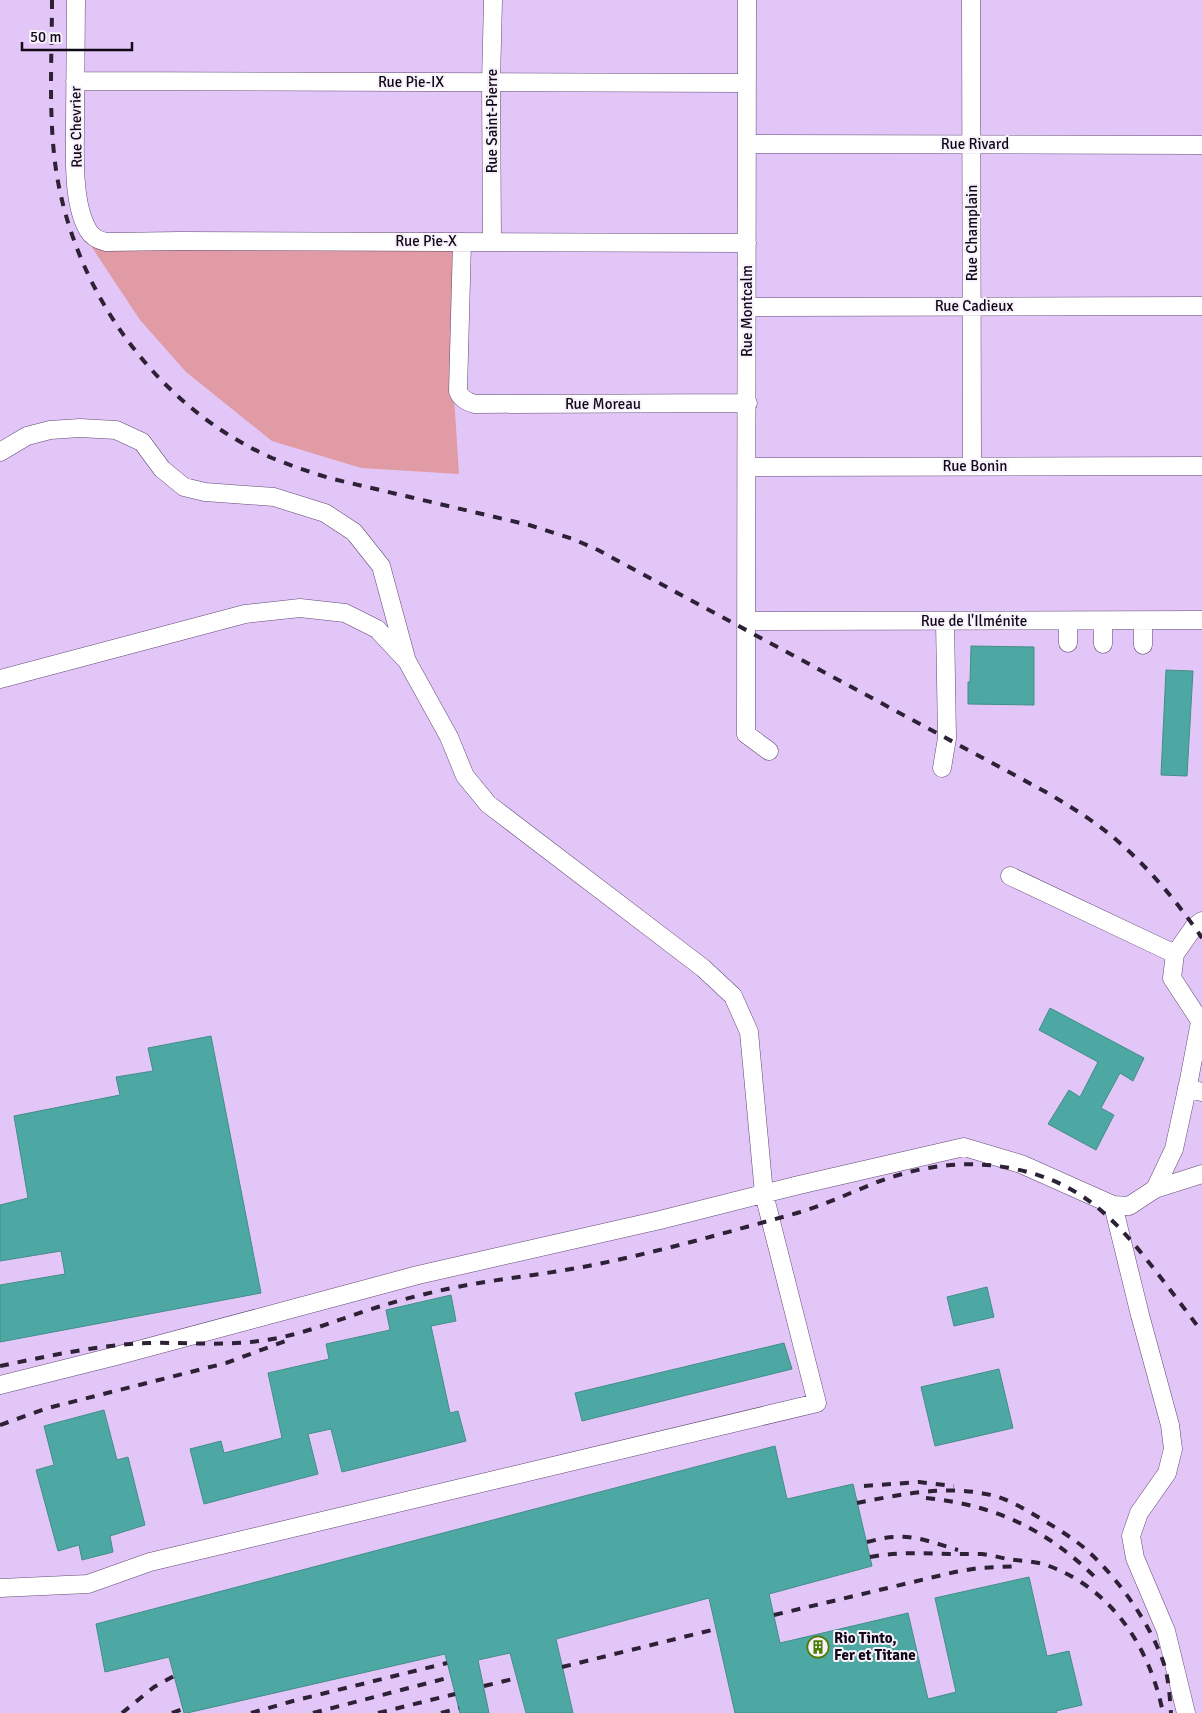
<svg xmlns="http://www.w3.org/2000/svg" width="1202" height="1713" viewBox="0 0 1202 1713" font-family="Signika,sans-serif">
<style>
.green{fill:#e19ba4}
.building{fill:#4da8a3;stroke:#438d89}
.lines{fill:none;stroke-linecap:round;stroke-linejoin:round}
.minor-casing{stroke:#624974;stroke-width:19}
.minor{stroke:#fff;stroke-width:18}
.rail{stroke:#2c2135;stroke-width:4;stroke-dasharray:9 9;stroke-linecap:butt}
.labels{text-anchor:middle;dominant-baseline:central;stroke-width:4;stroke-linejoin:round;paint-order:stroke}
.street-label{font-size:15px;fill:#100717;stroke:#f7f1fc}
.poi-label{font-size:15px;font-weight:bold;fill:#100717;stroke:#f7f1fc;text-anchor:start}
</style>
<rect width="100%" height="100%" fill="#e3c6f8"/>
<path class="green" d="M453,241l1,155 5,78 -98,-6 -89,-27 -86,-69 -46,-52 -49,-74z"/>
<path class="building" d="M971,646l63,1v58l-66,-1v-22h2z
M1166,670l27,1 -6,105 -26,-1z
M1050,1008l94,50 -11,23 -13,-8 -19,35 13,7 -18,35 -48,-26 21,-34 11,7 18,-35 -59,-32z
M211,1036l50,257 -261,49v-57l65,-11 -4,-23 -61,10v-56l28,-7 -14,-82 106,-21 -4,-18 37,-6 -5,-23z
M987,1287l7,30 -40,9 -7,-29z
M451,1295l5,26 -25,5 19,87 8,-2 8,30 -124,31 -11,-43 -23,5 10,40 -114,30 -14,-55 31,-8 3,12 58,-15 -14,-65 61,-14 -3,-15 64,-14 -4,-20z
M784,1343l8,26 -210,52 -7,-28z
M999,1369l14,59 -78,18 -14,-59z
M104,1410l13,50 11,-3 17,68 -35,11 3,16 -31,8 -3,-15 -21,6 -22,-81 18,-5 -10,-39z
M775,1446l12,53 66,-15 19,82 -103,28 11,49 128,-30 20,86 28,-7 -21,-94 94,-21 18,79 22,-5 13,54 -26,6 1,2h-322l-26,-115 -153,41 17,74h-47l-16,-60 -32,7 11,53h-29l-15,-59 -258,59h-3l-15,-56 -64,15 -9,-48z"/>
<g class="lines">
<g class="minor-casing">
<path id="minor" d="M76,0c0,41 -1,82 -1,123 0,30 -3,80 13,107 4,7 9,10 18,12l74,-1 567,2
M747,0l-1,734 23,17
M971,0l1,466
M75,81l672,2
M747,144l455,1
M492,241l-1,-159 2,-82
M462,242l-4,149c3,8 9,11 17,13l273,-1
M747,307l455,-1
M0,452l27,-16 23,-6 30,-2 36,2 26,12 20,27 22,18 21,5 69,5 51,16 29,19 27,34 25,92
M748,467l454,-1
M746,621l456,-1
M1068,621v22
M1103,621v23
M1143,645v-24
M0,679l245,-65 55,-6 45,5 32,16 30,32 42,76 16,39 23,28 215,164 30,28 16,36 15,162 53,209 -667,159 -62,22 -88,4
M942,768l5,-30 -2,-117
M1010,876l165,78
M1202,921l-8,6 -19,27 -3,24 30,46
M1187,1088l15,4
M1155,1189l19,-40 15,-69 11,-58
M1113,1205l27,110 30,110 3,24 -6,24 -28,40 -8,23 4,22 31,73 20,82
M0,1385l116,-29 302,-81 242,-55 139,-35 165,-38 57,17 92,41 16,1 26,-17 47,-15"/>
</g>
<use href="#minor" class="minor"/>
<path class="rail" d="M52,0c0,56 -4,114 4,170 19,123 101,237 216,288 20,8 40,15 61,21l196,46 44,14 25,11 446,241c19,11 37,22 55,35 40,30 75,71 103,112
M0,1366c48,-10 98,-21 148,-23 42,-1 82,4 124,-4 36,-6 70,-21 106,-32 22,-7 46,-13 69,-18 47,-10 95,-14 141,-23 71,-14 140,-34 209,-53 25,-7 48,-18 73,-28 44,-18 92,-26 140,-17 64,12 98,43 137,92 19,24 37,48 55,72
M0,1425l48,-17 178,-45 62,-23
M864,1486l55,-4 35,4
M926,1498c70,7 122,32 172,82
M857,1503c41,-8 87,-18 129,-9 19,3 35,13 52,23 15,9 30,18 44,29 34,28 73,83 84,125 3,14 4,28 5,42
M867,1542c9,-2 18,-5 27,-5 22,-2 43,7 64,13
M870,1557c27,-5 53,-4 80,-3 11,0 21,0 31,0 9,1 18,3 26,5 14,2 29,2 42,7 64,24 101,82 114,147
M774,1615l181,-43 24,-4 41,-2
M562,1667l154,-38
M484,1686l33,-8
M122,1713l32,-26 20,-11
M172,1713l11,-4
M251,1713l42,-12 154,-38
M313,1713l138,-36
M378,1713l77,-19
M441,1713l18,-5"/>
</g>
<defs>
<g id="building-ring" transform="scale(1.125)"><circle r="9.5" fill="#f7f1fc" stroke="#4d7c02" stroke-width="1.5"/><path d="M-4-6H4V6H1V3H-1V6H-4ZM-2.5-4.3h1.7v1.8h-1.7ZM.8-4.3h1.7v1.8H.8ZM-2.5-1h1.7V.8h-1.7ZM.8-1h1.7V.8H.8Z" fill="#4d7c02"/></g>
</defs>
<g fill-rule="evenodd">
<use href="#building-ring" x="818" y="1647"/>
</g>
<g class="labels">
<g class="street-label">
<text x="411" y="82">Rue Pie-IX</text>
<text transform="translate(492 121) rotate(-90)">Rue Saint-Pierre</text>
<text transform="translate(76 127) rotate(-91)">Rue Chevrier</text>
<text x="975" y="144">Rue Rivard</text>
<text transform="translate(972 233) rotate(-90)">Rue Champlain</text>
<text x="426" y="241">Rue Pie-X</text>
<text x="974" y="306">Rue Cadieux</text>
<text transform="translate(747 311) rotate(-90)">Rue Montcalm</text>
<text x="603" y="404">Rue Moreau</text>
<text x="975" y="466">Rue Bonin</text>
<text x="974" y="621">Rue de l'Ilménite</text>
</g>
<g class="poi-label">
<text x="834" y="1638">Rio Tinto,<tspan x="834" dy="17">Fer et Titane</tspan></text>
</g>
</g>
<path d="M22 42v8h110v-8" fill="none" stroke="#100717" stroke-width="2.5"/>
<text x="30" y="42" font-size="15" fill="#100717" stroke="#f7f1fc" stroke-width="4" paint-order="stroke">50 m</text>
</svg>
